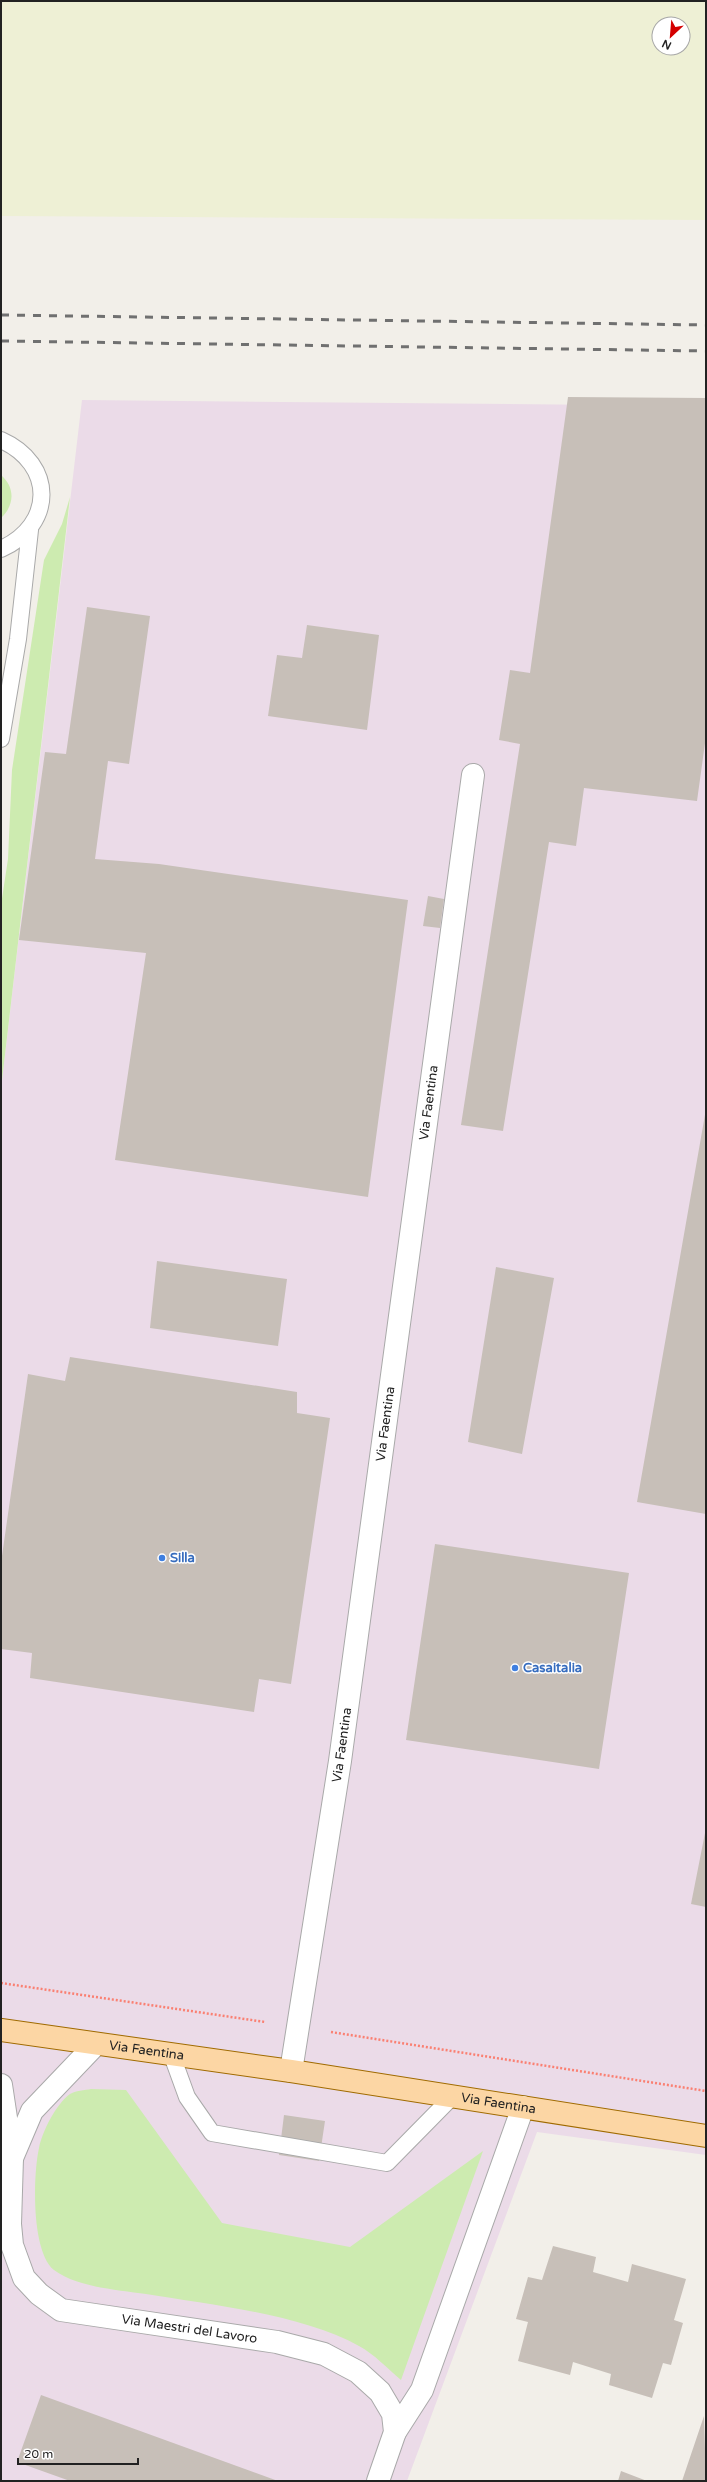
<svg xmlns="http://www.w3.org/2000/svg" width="707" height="2482" viewBox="0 0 707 2482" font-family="'Varela Round',sans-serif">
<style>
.industrial{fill:#ebdbe8}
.farmland{fill:#eef0d5;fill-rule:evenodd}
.grass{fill:#cdebb0}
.building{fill:#c7bfb8}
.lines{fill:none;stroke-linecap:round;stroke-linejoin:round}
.lane-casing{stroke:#a9a9a9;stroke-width:18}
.street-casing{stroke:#a9a9a9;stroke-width:24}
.primary-casing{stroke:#a06b00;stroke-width:24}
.path{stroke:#fa8072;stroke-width:2.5;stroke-dasharray:2 2;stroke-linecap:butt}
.lane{stroke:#fff;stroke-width:16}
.street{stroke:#fff;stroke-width:22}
.primary{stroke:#fcd6a4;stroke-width:22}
.rail{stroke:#707070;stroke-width:3;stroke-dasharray:8 8;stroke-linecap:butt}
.shop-dot{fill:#3f7fe0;stroke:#fff;stroke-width:1.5}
.labels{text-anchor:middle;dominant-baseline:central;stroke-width:3;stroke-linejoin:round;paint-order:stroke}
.street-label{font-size:13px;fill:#222;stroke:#fff}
.shop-label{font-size:13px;font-weight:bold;fill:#366cbe;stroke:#fff;text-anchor:start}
</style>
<rect width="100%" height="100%" fill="#f2efe9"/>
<path class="industrial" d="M82,400l624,6v1749l-169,-23 -130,349h-406v-1392z"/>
<path class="farmland" d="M1,1h705v219l-705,-4zM659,24h24v24h-24z"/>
<path class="grass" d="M1,475c15,13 13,31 0,43z
M70,497l-69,592v-184l7,-46 4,-89 32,-210 18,-36z
M91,2089l35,1 96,133 128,24 133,-96 -82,229c-13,-11 -27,-26 -42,-34 -58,-32 -147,-41 -213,-52 -28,-4 -70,-7 -92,-24 -23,-18 -21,-95 -15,-122 3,-16 17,-44 31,-54 5,-3 15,-4 21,-5z"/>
<path class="building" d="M568,397l138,1v338l-9,65 -113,-13 -8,58 -27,-4 -46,289 -42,-6 59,-381 -21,-4 11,-70 20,3z
M87,607l63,9 -21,148 -21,-3 -13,98 64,5 249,36 -40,297 -253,-37 31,-207 -127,-13 26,-188 21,2z
M307,625l72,10 -12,95 -99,-14 9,-61 25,3z
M428,896l16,3 -4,29 -17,-2z
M706,1109v405l-69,-12z
M157,1261l130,18 -9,67 -128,-18z
M496,1267l58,11 -32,176 -54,-12z
M70,1357l227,35v21l33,5 -39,266 -32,-5 -5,33 -224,-34 2,-25 -31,-4v-86l27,-189 37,7z
M435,1544l194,29 -30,196 -193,-29z
M705,1833h1v74l-15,-3z
M284,2115l41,6 -6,40 -40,-6z
M553,2246l43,11 -3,15 35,10 4,-18 54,15 -12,41 9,3 -12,42 -8,-2 -11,35 -43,-13 2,-11 -38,-12 -3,13 -52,-14 10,-39 -12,-3 12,-42 14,3z
M41,2395l237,86h-208l-53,-19z
M704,2416l2,65h-24z
M621,2471l26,10h-29z"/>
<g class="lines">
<g class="lane-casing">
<path id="lane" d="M1,440c54,24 54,85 0,109
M1,739l17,-100 12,-109
M171,2053l16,44 25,36 175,30 65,-66"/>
</g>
<g class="street-casing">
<g id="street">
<path id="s1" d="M291,2071l49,-310 133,-986"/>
<path id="s2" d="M1,2085l11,73 -2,66 2,21 12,33 15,16 22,16 216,32 47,12 34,18 22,20 13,22 2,18 -17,49"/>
<path d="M12,2158l20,-47 63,-66"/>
<path d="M395,2432l27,-42 101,-283"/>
</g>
</g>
<g class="primary-casing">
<g id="primary">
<path id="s3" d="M1,2030l290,41 415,65"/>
</g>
</g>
<path class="path" d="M1,1983l264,39
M331,2032l375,59"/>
<use href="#lane" class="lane"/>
<use href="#street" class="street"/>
<use href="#primary" class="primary"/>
<path class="rail" d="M1,315l705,10
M1,341l705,10"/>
</g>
<g class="shop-dot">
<circle cx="162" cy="1558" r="4"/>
<circle cx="515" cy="1668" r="4"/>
</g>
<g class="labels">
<g class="street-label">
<text stroke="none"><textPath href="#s1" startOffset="978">Via Faentina</textPath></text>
<text stroke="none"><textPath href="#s1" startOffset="654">Via Faentina</textPath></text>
<text stroke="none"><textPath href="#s1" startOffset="330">Via Faentina</textPath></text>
<text stroke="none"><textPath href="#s3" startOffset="147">Via Faentina</textPath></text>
<text stroke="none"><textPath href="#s3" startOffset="503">Via Faentina</textPath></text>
<text stroke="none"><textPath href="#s2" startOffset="375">Via Maestri del Lavoro</textPath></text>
</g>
<g class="shop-label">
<text x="170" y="1558">Silla</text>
<text x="523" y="1668">Casaitalia</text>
</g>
</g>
<rect width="707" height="2482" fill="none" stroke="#222222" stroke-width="4"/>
<g transform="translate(671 36) rotate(206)"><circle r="19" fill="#ffffff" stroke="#a7a7a7"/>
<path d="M0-3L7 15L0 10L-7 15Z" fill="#d40000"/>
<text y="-6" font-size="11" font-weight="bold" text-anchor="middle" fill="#222222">N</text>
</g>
<path d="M18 2458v6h120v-6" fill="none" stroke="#222222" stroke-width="2"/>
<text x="24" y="2458" font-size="12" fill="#222222" stroke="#ffffff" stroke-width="3" paint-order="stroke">20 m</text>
</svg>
